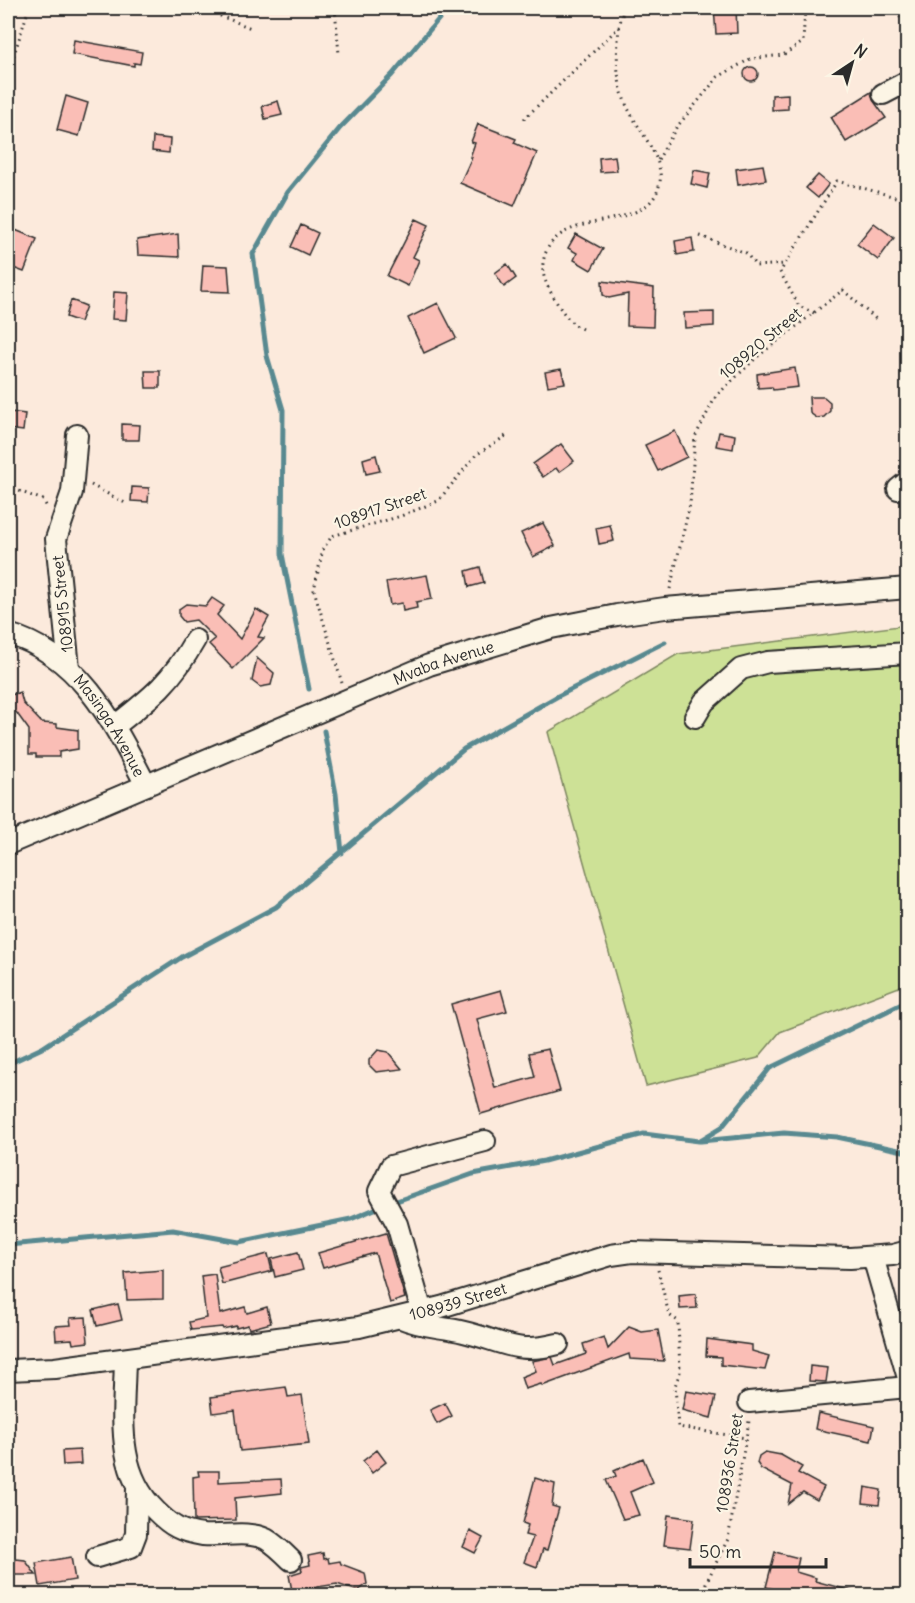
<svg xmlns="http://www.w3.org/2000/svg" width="915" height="1603" viewBox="0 0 915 1603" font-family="Delius,sans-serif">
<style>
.green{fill:#cde196;stroke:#7c8660;stroke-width:1.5}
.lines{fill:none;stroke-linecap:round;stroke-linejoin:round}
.stream{stroke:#598990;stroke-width:5}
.building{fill:#fabeb6;stroke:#2b2b2b;stroke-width:1.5}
.minor-casing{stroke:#2b2b2b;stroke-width:24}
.path{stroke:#2b2b2b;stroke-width:3;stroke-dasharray:1.5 4.5;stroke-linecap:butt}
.minor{stroke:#fcf5e5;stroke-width:20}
.labels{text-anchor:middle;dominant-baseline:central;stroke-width:4.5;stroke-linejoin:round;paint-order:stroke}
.street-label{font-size:16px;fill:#2b2b2b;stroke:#fcf5e5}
</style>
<rect width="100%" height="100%" fill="#fceadc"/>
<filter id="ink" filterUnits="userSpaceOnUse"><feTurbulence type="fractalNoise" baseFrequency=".0167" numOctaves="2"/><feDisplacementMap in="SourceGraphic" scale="12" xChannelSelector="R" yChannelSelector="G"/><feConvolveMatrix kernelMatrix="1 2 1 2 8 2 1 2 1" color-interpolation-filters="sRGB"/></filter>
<g filter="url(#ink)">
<path class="green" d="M907,625v359l-127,48 -22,26 -112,28 -98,-354 130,-78z"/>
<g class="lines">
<path class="stream" d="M309,689l-27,-135 1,-144 -16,-54 -14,-102 35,-62 52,-64 52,-53 56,-67
M324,731l12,63 6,59
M8,1064l34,-16 140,-91 94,-50 188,-158 94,-53 107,-54
M701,1141l83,-8 53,4 71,15
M391,1203l82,-29 71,-13 100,-27 55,7 23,-14 48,-59 138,-67
M8,1245l165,-15 66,12 112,-23 31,-13"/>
</g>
<path class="building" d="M714,8h22l1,25 -21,1z
M74,40l68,12 -2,12 -6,-1v3l-62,-12z
M744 74a7 7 0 1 1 14 0a7 7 0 1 1-14 0Z
M871,92l2,8 13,18 -40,24 -15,-25z
M788,94v15l-16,1v-15z
M66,96l22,7 -9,33 -22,-6z
M278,101l4,14 -17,4 -3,-13z
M478,124l38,15 -2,4 23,10 -23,53 -54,-23 12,-26h-2l5,-14 -4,-1z
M153,137l17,2 -1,14 -17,-2z
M615,156l2,15 -17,1 -1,-14z
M763,165l3,15 -28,5 -2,-16z
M694,170l16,3 -3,15 -16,-4z
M818,175l11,9 -11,14 -12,-10z
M416,219l13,6 -16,32 6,3 -11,26 -21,-10z
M874,223l20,15 -16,22 -21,-16z
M301,225l17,8 -10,22 -17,-8z
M8,227l29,12 -13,33 -16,-6z
M178,234l1,23 -41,-2 -1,-15z
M576,234l27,15 -12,21 -17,-10 3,-7 -9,-5z
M692,238l2,14 -17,3 -2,-14z
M507,264l9,14 -12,9 -9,-14z
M203,265l25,1 2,26 -29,-1z
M602,281l52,7 -1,39 -26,-1 1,-32 -19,4 -6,-3z
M114,292l14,1 -2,27 -14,-1z
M71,300l15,6 -6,16 -14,-5z
M438,303l18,35 -32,15 -16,-35z
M714,312v14l-29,2 -1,-15z
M795,368l3,19 -25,3 -1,-3 -14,1 -1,-14z
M561,369l4,14 -17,3 -3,-14z
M145,371h15v17h-14z
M809,397h15l6,5v9l-6,6 -7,1 -7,-5z
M10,412l15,2 -2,17 -15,-2z
M122,424l18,1 -1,15h-17z
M675,431l12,26 -29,14 -13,-26z
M719,432l16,3 -2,14 -17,-3z
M561,444l13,17 -15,11 -3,-4 -13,9 -10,-13z
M376,455l4,16 -14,3 -3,-15z
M132,487l17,1 -1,14 -17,-1z
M543,523l12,23 -22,11 -12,-24z
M610,525l4,16 -15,3 -3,-16z
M480,567l4,16 -15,4 -3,-16z
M427,575l5,24 -16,3 1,6 -14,3 -1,-8 -12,2 -4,-23z
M212,598l12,8 -7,9 23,24 16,-30 13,8 -11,20 6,1 -31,31 -24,-25 6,-5 -19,-19 -12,2 -5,-6v-7l7,-5 20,2z
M257,658l17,15 -3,12 -11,2 -8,-6z
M20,692l3,11 19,20 15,1v3l21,3v19l-19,3v5h-23v-3h-7v-24l-13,-18 -8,-2v-14z
M501,990l6,21 -30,8 18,69 40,-11 -6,-24 19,-4 12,42 -79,23 -30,-110z
M378,1050l10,2 14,17 -26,3 -7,-7v-5z
M386,1233l19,65 -15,5 -15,-50 -52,15 -5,-15z
M298,1252l5,18 -28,7 -4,-18z
M268,1254l4,17 -50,13 -4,-17z
M163,1270v29l-36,1 -2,-27z
M215,1274l5,40 25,-7 2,6 20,-6 4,16 -22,6 -1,-4 -12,3v-2l-13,3 -1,-2 -31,3 -2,-8 17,-4 -5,-42z
M696,1294l1,14 -17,1 -1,-13z
M118,1304l4,16 -25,6 -4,-16z
M86,1317l2,25 -15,2 -1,-5 -16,1 -1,-14 16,-1 -1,-7z
M629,1327l13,5 16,-2 6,31 -34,-2 -1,-5 -87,32 -1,-2 -16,5 -4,-12 15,-6 -4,-10 20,-4 3,8 31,-11 -3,-10 21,-7 4,12z
M707,1339l45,6v6l17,5 -4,14 -44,-5v-8l-15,-1z
M810,1366l18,2 -2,14 -17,-1z
M286,1387l2,10 14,-2 7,49 -69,7 -5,-41 -22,3 -2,-16z
M686,1391l30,5 -5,22 -29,-8z
M445,1403l7,13 -15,8 -7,-14z
M818,1413l56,13 -3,15 -56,-12z
M80,1450l1,14 -18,1 -1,-14z
M377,1450l9,12 -14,11 -9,-12z
M765,1452l16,3 21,12 -4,6 26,14 -7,13 -14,-8 -15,12 4,-19 -31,-16 -4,-6 2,-7z
M643,1458l10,24 -23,10 9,23 -16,4 -17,-39 10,-4 -2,-5z
M198,1471h21v11l62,-3 1,14 -47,5 1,22 -42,1 -1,-44 6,-1z
M535,1478l20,6 -3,22 7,2 -12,42 -4,-1 -6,18 -13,-5 9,-25 -8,-2 3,-10 -5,-2z
M865,1487l16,3 -2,15 -16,-2z
M668,1515l26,4 -4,29 -26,-3z
M470,1531l13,7 -8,15 -12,-6z
M775,1552l24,6 -3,14 20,6 -1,3 37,10v5l-54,-1 -32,-8z
M323,1553l1,6 4,-1 1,5 11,-2 1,3 24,9 2,11 -9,7 -21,-7 -45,7 -3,-16 13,-4 -1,-4 9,-2 -2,-9z
M71,1557l4,23 -35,6 -4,-23z
M16,1559l9,1 11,15h-23l-3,-9z"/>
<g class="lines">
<g class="minor-casing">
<g id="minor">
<path d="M883,94l25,-13"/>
<path d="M898,489l10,-8"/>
<path id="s1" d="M8,634c72,20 106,90 138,151"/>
<path d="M69,668l-13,-129 16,-47 5,-57"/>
<path d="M695,717l9,-15 37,-33 27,-7 140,-9"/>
<path d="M115,726c37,-29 57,-45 80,-86"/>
<path id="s2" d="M8,844l421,-179 122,-37 66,-13 48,-7 243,-20"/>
<path d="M873,1257l35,121"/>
<path d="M422,1312l-25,-88 -18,-33 12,-25 94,-25"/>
<path d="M401,1318c24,10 39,8 63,14 39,9 51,23 94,12"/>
<path d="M125,1359c-1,55 -11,111 31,152 15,15 25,21 47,24 20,2 44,-5 63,4 9,5 18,14 25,21"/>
<path id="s3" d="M8,1370l47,-2 304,-41 82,-20 170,-52 21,-3 218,6 43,-3 15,-4"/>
<path d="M749,1402l159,-15"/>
<path d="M97,1557l34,-10 5,-13 1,-46"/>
</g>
</g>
<path class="path" d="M211,8l7,7 33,13
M335,8l4,46
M891,8l17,17
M8,73l21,-65
M524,119l95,-92 5,-19
M658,160l18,-32 42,-51 32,-18 33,-4 20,-13 2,-34
M700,236l46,17 10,13 29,-2
M814,313l-15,-7 -19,-34 57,-91 66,18
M582,329c-16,-8 -23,-23 -32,-38 -7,-14 -10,-24 -4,-39 18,-45 105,-17 114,-70 4,-27 -27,-57 -36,-83 -9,-27 -7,-44 -5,-72
M91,485l36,19
M8,487l35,13 5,9
M670,589l20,-85 5,-67 21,-41 41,-39 86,-67 35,31
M342,683l-28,-93 9,-41 9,-13 69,-20 37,-15 38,-46 33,-21
M658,1270l11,45 9,6 2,51 -5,14 3,41 68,11
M705,1596l1,-13 22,-44 21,-118"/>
<use href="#minor" class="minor"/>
</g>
</g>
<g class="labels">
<g class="street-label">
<text transform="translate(760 343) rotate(-40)">108920 Street</text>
<text transform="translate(380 508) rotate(-19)">108917 Street</text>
<text transform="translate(62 604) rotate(-96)">108915 Street</text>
<text stroke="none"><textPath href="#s2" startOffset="472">Mvaba Avenue</textPath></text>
<text stroke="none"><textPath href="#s1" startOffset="141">Masinga Avenue</textPath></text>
<text stroke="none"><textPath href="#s3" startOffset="456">108939 Street</textPath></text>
<text transform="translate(729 1463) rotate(-81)">108936 Street</text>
</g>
</g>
<rect width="915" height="1603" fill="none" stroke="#fcf5e5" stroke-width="30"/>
<rect x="15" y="15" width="885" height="1573" fill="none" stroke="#2b2b2b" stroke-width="2" filter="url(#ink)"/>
<g transform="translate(852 63) rotate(36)" stroke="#fcf5e5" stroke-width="4.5" paint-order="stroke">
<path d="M0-4.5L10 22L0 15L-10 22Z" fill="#2b2b2b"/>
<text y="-9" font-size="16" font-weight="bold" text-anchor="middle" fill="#2b2b2b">N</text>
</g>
<path d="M690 1558v9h136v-9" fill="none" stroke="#2b2b2b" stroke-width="3"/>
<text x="699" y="1558" font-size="18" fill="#2b2b2b" stroke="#fcf5e5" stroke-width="4.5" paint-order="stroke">50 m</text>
</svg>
